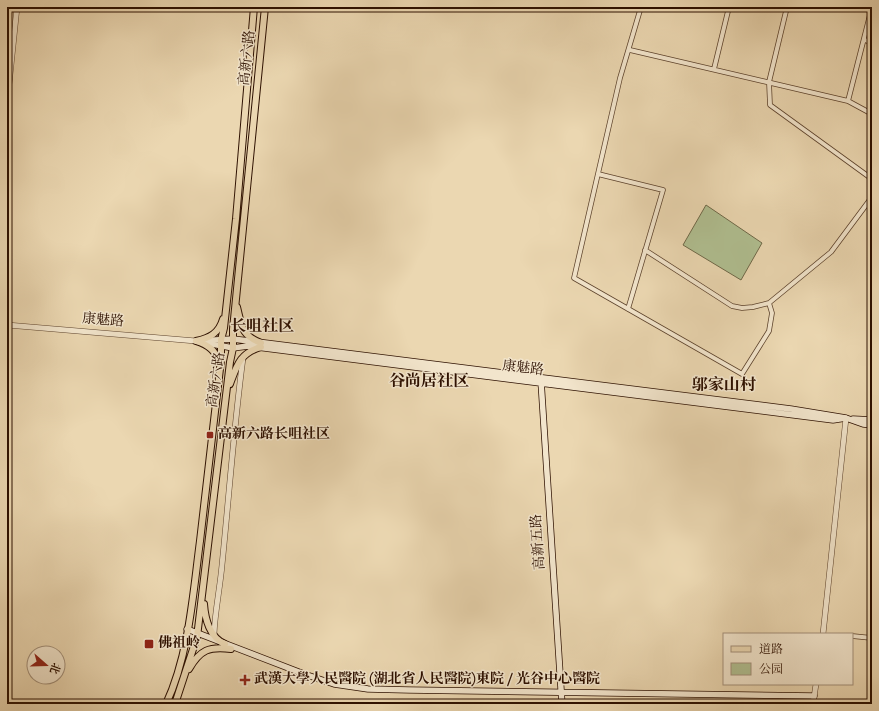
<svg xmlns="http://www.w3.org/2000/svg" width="879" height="711" viewBox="0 0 879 711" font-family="'Sorts Mill Goudy','Noto Serif SC',serif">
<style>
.green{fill:#b0bf91;stroke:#6e6848}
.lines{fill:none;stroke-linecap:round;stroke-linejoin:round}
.minor-casing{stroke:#5c422c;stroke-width:5.5}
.tertiary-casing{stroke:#5c422c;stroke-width:6}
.secondary-casing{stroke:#2d1000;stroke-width:7}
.primary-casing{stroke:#2d1000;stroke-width:8}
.minor{stroke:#f2e5cc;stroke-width:4}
.tertiary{stroke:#f2e5cc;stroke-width:5}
.secondary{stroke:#f2e5cc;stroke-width:5.5}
.primary{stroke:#ebd7b1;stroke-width:6}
.poi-dot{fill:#8f2418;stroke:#f2e5cc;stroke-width:1.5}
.labels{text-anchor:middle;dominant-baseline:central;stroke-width:3;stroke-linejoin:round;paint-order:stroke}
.street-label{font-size:14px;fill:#2d1000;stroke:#f2e5cc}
.poi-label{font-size:14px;font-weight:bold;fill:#2d1000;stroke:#f2e5cc;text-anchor:start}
.quarter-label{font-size:16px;font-weight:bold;fill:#2d1000;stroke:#f2e5cc}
</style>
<rect width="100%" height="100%" fill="#ebd7b1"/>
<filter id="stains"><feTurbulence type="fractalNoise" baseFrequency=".005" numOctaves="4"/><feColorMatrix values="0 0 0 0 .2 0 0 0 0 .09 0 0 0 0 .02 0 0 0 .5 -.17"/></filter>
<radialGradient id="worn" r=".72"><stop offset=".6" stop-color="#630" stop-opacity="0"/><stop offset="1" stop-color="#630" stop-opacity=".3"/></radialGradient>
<path class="green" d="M706,205l56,38 -21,37 -58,-35z"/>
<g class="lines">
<g class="minor-casing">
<path id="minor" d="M641,7l-21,71 -46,200 168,96 27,-43 3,-18 -3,-10
M787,7l-18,75 1,23 102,74
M865,40l7,3
M630,50l218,51 24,13
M714,69l15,-62
M848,101l24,-94
M598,174l65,16 -35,119
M645,250l87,56 10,2 11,-1 16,-4 62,-51 41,-55
M852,636l20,2"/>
</g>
<g class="tertiary-casing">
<path id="tertiary" d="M7,104l10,-97
M7,325l189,16
M214,634c1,-23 6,-46 8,-69 7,-69 12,-139 21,-207
M823,634l23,-216
M813,704l3,-20"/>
</g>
<g class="secondary-casing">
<path id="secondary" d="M233,339l558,70 55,9 -13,2 -585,-74 -15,2 -37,-7z
M541,381l21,323
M846,418l17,6 9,1
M853,419l19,1
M187,629l117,45 30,10 34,5 41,1 405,6"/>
</g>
<g class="primary-casing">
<path id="primary" d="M237,307c5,20 4,28 24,36
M219,363c-3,-13 -11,-18 -23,-22 14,-3 23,-8 27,-22
M230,384c7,-19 10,-31 31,-37
M204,604c1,15 6,34 21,40
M189,669c11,-19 20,-23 42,-20
M166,704c23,-49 27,-110 34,-163 7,-60 14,-121 21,-181v-20l3,-12 12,-109 18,-212
M175,704l22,-67 33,-275 3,-14v-19l32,-322"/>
</g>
<use href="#minor" class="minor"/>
<use href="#tertiary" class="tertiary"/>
<use href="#secondary" class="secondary"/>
<use href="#primary" class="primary"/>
</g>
<g class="poi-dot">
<rect x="206" y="431" width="8" height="8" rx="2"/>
<rect x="144" y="639" width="10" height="10" rx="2"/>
<path d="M243 674h4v4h4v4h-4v4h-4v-4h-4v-4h4z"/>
</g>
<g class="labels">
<g class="street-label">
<text transform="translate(248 58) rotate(-84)">高新六路</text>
<text transform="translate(103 321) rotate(5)">康魅路</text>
<text transform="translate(523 369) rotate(7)">康魅路</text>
<text transform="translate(217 380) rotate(-82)">高新六路</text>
<text transform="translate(539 542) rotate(-94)">高新五路</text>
</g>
<g class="poi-label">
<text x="218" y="435">高新六路长咀社区</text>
<text x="158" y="644">佛祖岭</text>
<text x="254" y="680">武漢大學人民醫院 (湖北省人民醫院)東院 / 光谷中心醫院</text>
</g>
<g class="quarter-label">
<text x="262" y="327">长咀社区</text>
<text x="429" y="382">谷尚居社区</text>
<text x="724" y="386">邬家山村</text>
</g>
</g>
<rect width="879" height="711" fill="none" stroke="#ebd7b1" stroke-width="24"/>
<rect x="8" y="8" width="863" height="695" fill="none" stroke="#2d1000" stroke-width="2"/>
<rect x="12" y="12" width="855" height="687" fill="none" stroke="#2d1000"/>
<rect x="723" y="633" width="130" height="52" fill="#f2e5cc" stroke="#a3907a"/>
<rect x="731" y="646" width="20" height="6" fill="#ebd7b1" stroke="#a3907a"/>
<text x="759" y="653" font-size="12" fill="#2d1000">道路</text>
<rect x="731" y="663" width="20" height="12" fill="#b0bf91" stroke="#a3907a"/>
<text x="759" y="673" font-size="12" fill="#2d1000">公园</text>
<g transform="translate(46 665) rotate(110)"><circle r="19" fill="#f2e5cc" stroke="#a3907a"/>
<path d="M0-3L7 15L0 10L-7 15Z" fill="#8f2418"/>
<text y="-6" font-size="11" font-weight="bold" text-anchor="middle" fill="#2d1000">北</text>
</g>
<rect width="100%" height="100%" filter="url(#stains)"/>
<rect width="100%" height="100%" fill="url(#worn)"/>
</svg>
